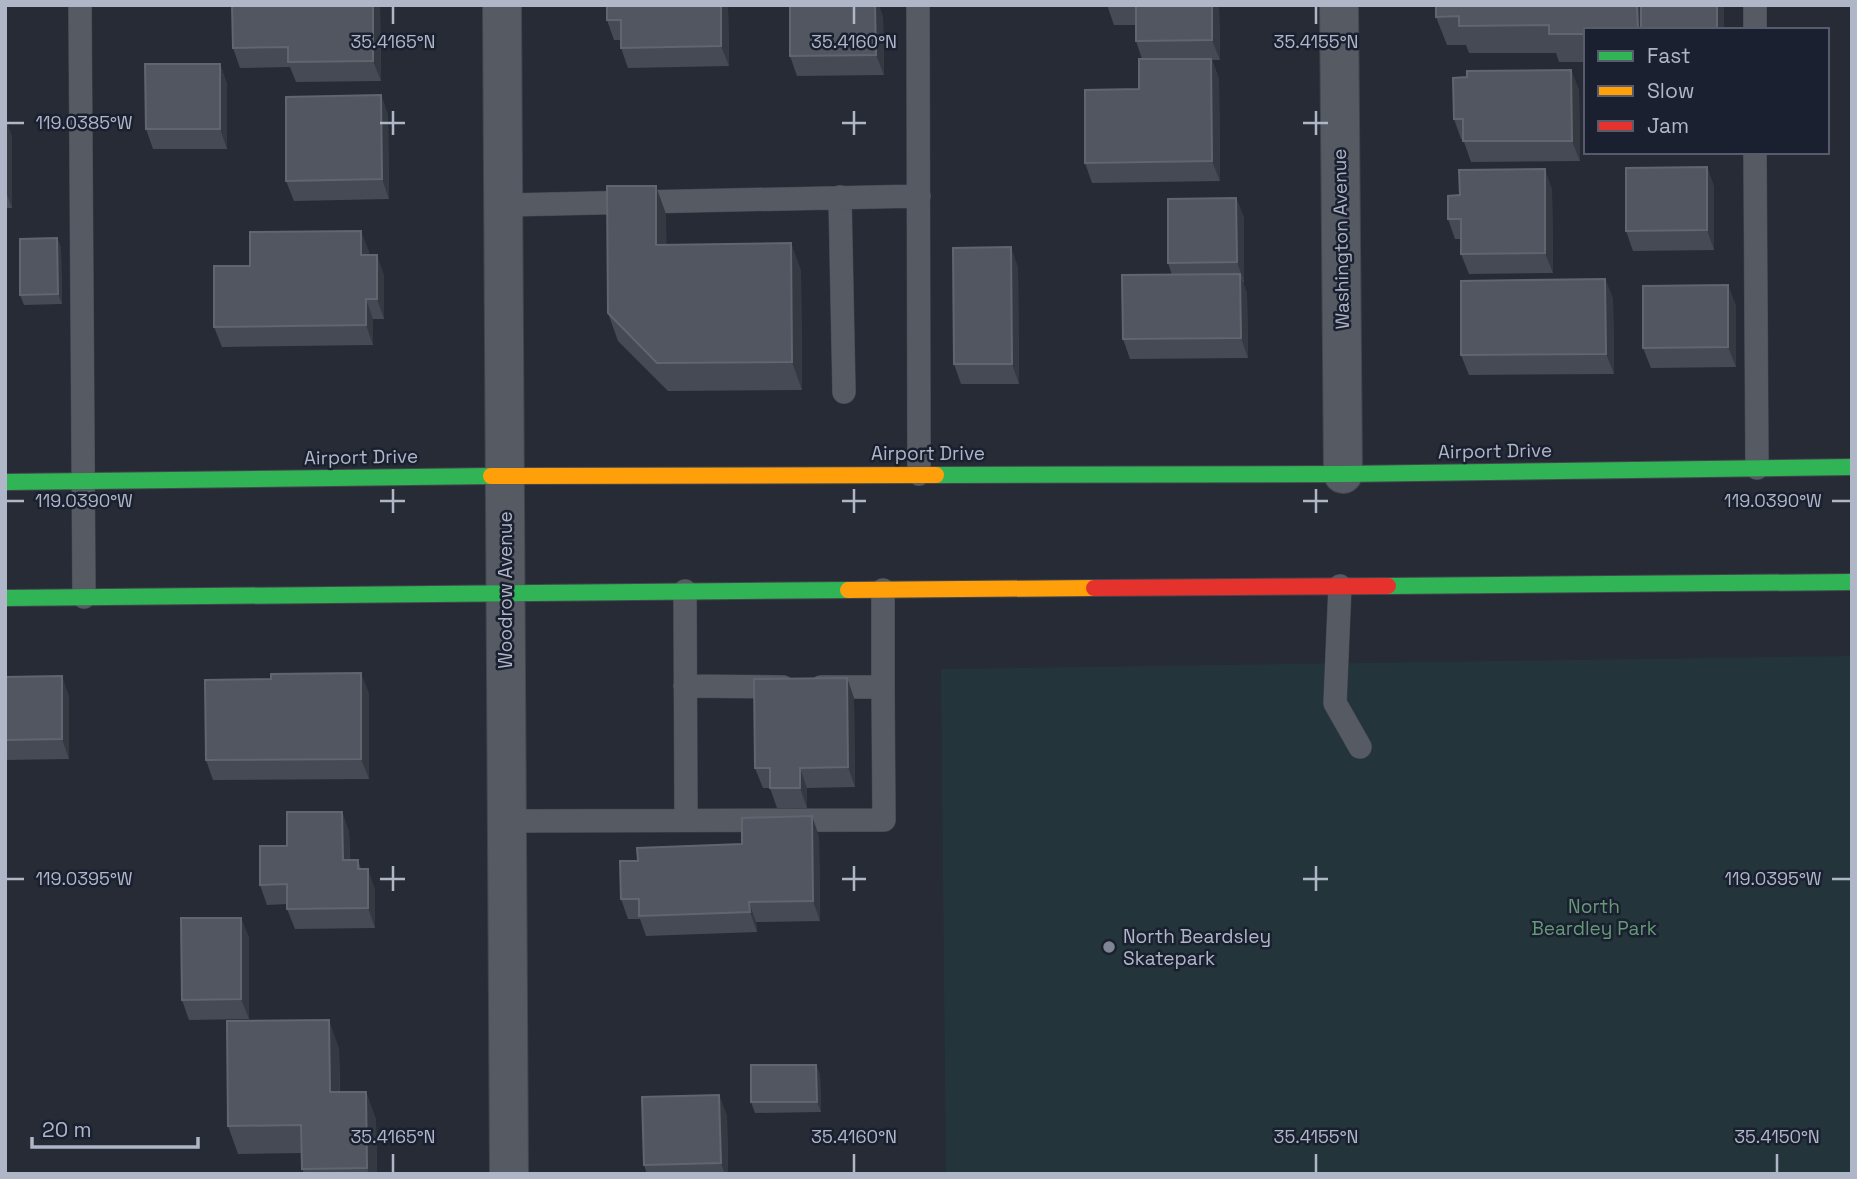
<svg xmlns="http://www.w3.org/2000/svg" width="1857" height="1179" viewBox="0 0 1857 1179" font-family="'Space Grotesk',sans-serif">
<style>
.green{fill:#23353b}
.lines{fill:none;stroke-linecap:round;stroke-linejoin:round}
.lane-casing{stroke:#43464e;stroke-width:24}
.street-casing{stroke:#43464e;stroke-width:40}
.fast-casing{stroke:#43464e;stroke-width:18}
.slow-casing{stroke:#43464e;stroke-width:18}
.jam-casing{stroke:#43464e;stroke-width:18}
.lane{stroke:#565a63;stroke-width:23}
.street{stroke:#565a63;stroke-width:38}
.fast{stroke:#30b455;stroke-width:16}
.slow{stroke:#ff9f0a;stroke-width:16}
.jam{stroke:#e5322d;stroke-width:16}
.wall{fill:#464a54}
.shaded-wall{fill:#353942}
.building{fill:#515660;stroke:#606570;stroke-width:2}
.ticks{fill:none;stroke:#afb6c7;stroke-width:2.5}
.poi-dot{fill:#7f8594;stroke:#1a202f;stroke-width:2.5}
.labels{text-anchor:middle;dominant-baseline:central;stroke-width:5;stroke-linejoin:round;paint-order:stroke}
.street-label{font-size:19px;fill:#afb6c7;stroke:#1a202f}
.park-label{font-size:19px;fill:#659977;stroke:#1a202f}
.poi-label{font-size:19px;fill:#afb6c7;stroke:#1a202f;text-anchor:start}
.ticks-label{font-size:18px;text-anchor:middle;fill:#afb6c7;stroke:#1a202f;stroke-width:5;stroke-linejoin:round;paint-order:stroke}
</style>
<rect width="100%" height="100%" fill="#272b35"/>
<path class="green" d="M1852,656v518h-906l-5,-505z"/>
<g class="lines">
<g class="lane-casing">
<path id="lane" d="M80,5l4,592
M918,5l1,469
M1755,5v25
M1755,152l2,316
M840,197l4,195
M503,205l416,-9
M1340,586l-5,117 25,44
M883,590v97
M685,591l1,229
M685,686l98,1
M507,821l377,-1 -1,-133h-62"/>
</g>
<g class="street-casing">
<path id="street" d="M502,5l7,1169
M1339,5l4,469"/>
</g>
<g class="fast-casing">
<path id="fast" d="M936,475l407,-1 509,-7
M5,482l486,-6
M1388,586l464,-4
M5,598l843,-8"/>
</g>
<g class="slow-casing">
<path id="slow" d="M491,476l445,-1
M848,590l246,-2"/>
</g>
<g class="jam-casing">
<path id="jam" d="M1094,588l294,-2"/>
</g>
<use href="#lane" class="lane"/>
<use href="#street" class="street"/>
<use href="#fast" class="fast"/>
<use href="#slow" class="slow"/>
<use href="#jam" class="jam"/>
</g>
<path class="wall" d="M380,5l1,76 -85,1 -6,-15 -50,1 -7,-20z
M728,5l1,61 -101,2 -7,-20v-8h-7l-7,-20z
M1107,5h112l1,55h-8l7,19 1,102 -128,2 -7,-20 54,-74 3,-30 -6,-18v-16h-22z
M1724,5v25h-138v32h-27l-3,-9h-87l-3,-8h-19l-11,-28z
M883,16l1,59 -87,1 -7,-20z
M220,64l7,20v65h-74l-7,-20z
M1571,70l8,20 1,71 -109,1 -8,-23h-2l-7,-20z
M381,95l7,20 1,84 -95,2 -8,-20z
M5,117l7,20v71h-7z
M1707,167l7,20v63l-81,1 -7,-20z
M1552,189l1,84 -84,1 -8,-20v-15h-6l-7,-20z
M1236,198l8,20v64h-1l4,12 1,64 -118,1 -7,-20 49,-64 -4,-12z
M666,214v31l125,-2 10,28 1,119 -134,1 -50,-50 -10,-28z
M57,238l4,10 1,56 -38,1 -4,-10z
M369,251v4l15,20v44h-11v26l-151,2 -8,-20 36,-61z
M1018,267l1,117h-58l-7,-20z
M1605,279l8,20 1,75 -145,1 -8,-20z
M1736,305v62l-85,1 -8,-20z
M5,677l64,19v63l-64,1z
M847,678l7,20 1,89 -48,1v20h-30l-7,-20h-7l-8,-20z
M369,693v86l-156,1 -7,-20z
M342,812l7,20 1,28h8l3,9 14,20v39l-80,1 -8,-20v-5l-20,1 -7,-20 27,-39z
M819,836l1,85 -64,1 1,10 -111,4 -6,-17h-12l-7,-20 17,-38 104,-17z
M241,918l8,20v81l-60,1 -7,-20z
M339,1048l1,44h26l10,28 1,54h-73l-2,-5v-16l-64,1 -10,-28z
M816,1065l4,10 1,37 -66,1 -4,-11z
M727,1115l1,59h-81l-3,-9z"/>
<path class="shaded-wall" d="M373,5h7l1,76 -8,-20z
M721,5h7l1,61 -8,-20z
M875,5h4l4,11 1,59 -8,-20z
M1212,5h7l1,55 -8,-20z
M1637,5h10l1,25h-10z
M1717,5h7v25h-7z
M1211,59l8,20 1,102 -8,-20z
M220,64l7,20v65l-7,-20z
M1571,70l8,20 1,71 -8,-20z
M381,95l7,20 1,84 -7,-20z
M5,117l7,20v71l-7,-19z
M1707,167l7,20v63l-7,-20z
M1545,169l7,20 1,84 -8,-20z
M656,186l10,28 1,59 -11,-28z
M1236,198l8,20v64l-7,-20z
M361,231l8,20v24l-8,-20z
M57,238l4,10 1,56 -4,-10z
M791,243l10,28 1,119 -10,-28z
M1011,247l7,20 1,117 -7,-20z
M377,255l7,20v44l-7,-20z
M1240,274l7,20 1,64 -7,-20z
M1605,279l8,20 1,75 -8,-20z
M1728,285l8,20v62l-8,-20z
M366,299l7,20v26l-7,-20z
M361,673l8,20v86l-8,-20z
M62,676l7,20v63l-7,-20z
M847,678l7,20 1,89 -7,-20z
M800,768l7,20v20l-7,-20z
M342,812l7,20 1,48 -7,-20z
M812,816l7,20 1,85 -7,-20z
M368,869l7,20v39l-7,-20z
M749,902l7,20 1,10 -7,-20z
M241,918l8,20v81l-8,-20z
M329,1020l10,28 1,72 -10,-28z
M816,1065l4,10 1,37 -4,-10z
M366,1092l10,28 1,54h-8l-2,-6z
M719,1095l8,20 1,59h-3l-4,-11z"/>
<path class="building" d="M232,5h141v56l-85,1v-15l-55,1z
M607,5h114v41l-100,2v-28h-14z
M790,5h85l1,50 -86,1z
M1136,5h76v35l-76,1z
M1436,5h201l1,25h-52v4h-37v-9l-90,1v-10l-23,1z
M1641,5h76v25h-76z
M1139,59h72l1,102 -127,2v-73l54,-1z
M145,64h75v65h-74z
M1571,70l1,71h-109v-22h-9l-1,-41 14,-1v-6z
M381,95l1,84 -96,2v-84z
M1707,167v63l-81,1v-63z
M1545,169v84l-84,1v-35h-13v-23l12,-1 -1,-25z
M607,186h49v59l135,-2 1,119 -135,1 -49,-50z
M1236,198l1,64 -69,1v-64z
M361,231v24h16v44h-11v26l-152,2v-61h36v-34z
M57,238l1,56 -38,1v-56z
M1011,247l1,117h-58l-1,-116z
M1240,274l1,64 -118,1 -1,-64z
M1605,279l1,75 -145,1v-74z
M1728,285v62l-85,1v-62z
M361,673v86l-155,1 -1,-80 66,-1v-5z
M62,676v63l-57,1v-63z
M847,678l1,89 -48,1v20h-30v-20h-15l-1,-89z
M287,812h55l1,48h15v9h10v39l-81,1v-25l-27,1v-39h27z
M812,816l1,85 -64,1 1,10 -111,4v-17h-18l-1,-38h18l-1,-13 105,-4v-26z
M181,918h60v81l-59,1z
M329,1020l1,72h36l1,76 -65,1 -1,-44 -73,1 -1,-105z
M751,1065h65l1,37h-66z
M719,1095l2,68 -77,2 -2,-68z"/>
<path class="ticks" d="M393,7v17M854,7v17M1316,7v17M393,111v24M854,111v24M1316,111v24M7,123h17M380,123h25M842,123h24M1303,123h25M393,489v24M854,489v24M1316,489v24M7,501h17M380,501h25M842,501h24M1303,501h25M1832,501h18M393,866v25M854,866v25M1316,866v25M7,879h17M380,879h25M842,879h24M1303,879h25M1832,879h18M393,1154v18M854,1154v18M1316,1154v18M1777,1154v18"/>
<circle class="poi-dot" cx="1109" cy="947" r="7"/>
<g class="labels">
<g class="street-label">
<text transform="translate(1341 239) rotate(-91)">Washington Avenue</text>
<text transform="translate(1495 451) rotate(-1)">Airport Drive</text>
<text x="928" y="453">Airport Drive</text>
<text transform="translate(361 457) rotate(-1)">Airport Drive</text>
<text transform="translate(505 590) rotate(-90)">Woodrow Avenue</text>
</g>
<g class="park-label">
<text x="1594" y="906">North<tspan x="1594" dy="22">Beardley Park</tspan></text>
</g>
<g class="poi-label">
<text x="1123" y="936">North Beardsley<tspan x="1123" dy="22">Skatepark</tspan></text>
</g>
</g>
<g class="ticks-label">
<text x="393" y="48">35.4165°N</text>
<text x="854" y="48">35.4160°N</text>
<text x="1316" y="48">35.4155°N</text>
<text x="84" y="129">119.0385°W</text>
<text x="1773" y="507">119.0390°W</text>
<text x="84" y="507">119.0390°W</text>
<text x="1773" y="885">119.0395°W</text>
<text x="84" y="885">119.0395°W</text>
<text x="393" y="1143">35.4165°N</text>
<text x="854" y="1143">35.4160°N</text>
<text x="1316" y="1143">35.4155°N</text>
<text x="1777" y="1143">35.4150°N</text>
</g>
<rect width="1857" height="1179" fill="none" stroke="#afb6c7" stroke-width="14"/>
<rect x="1584" y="28" width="245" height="126" fill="#1a202f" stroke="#565c6c" stroke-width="2"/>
<rect x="1598" y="51" width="35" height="10" fill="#30b455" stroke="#565c6c" stroke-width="2"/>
<text x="1647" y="63" font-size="21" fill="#afb6c7">Fast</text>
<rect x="1598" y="86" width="35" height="10" fill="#ff9f0a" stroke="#565c6c" stroke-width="2"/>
<text x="1647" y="98" font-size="21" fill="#afb6c7">Slow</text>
<rect x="1598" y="121" width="35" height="10" fill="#e5322d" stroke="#565c6c" stroke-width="2"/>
<text x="1647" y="133" font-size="21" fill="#afb6c7">Jam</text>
<path d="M32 1137v10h166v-10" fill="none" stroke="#afb6c7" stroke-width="3.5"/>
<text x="42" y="1137" font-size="21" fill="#afb6c7" stroke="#1a202f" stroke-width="5" paint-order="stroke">20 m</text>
</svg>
